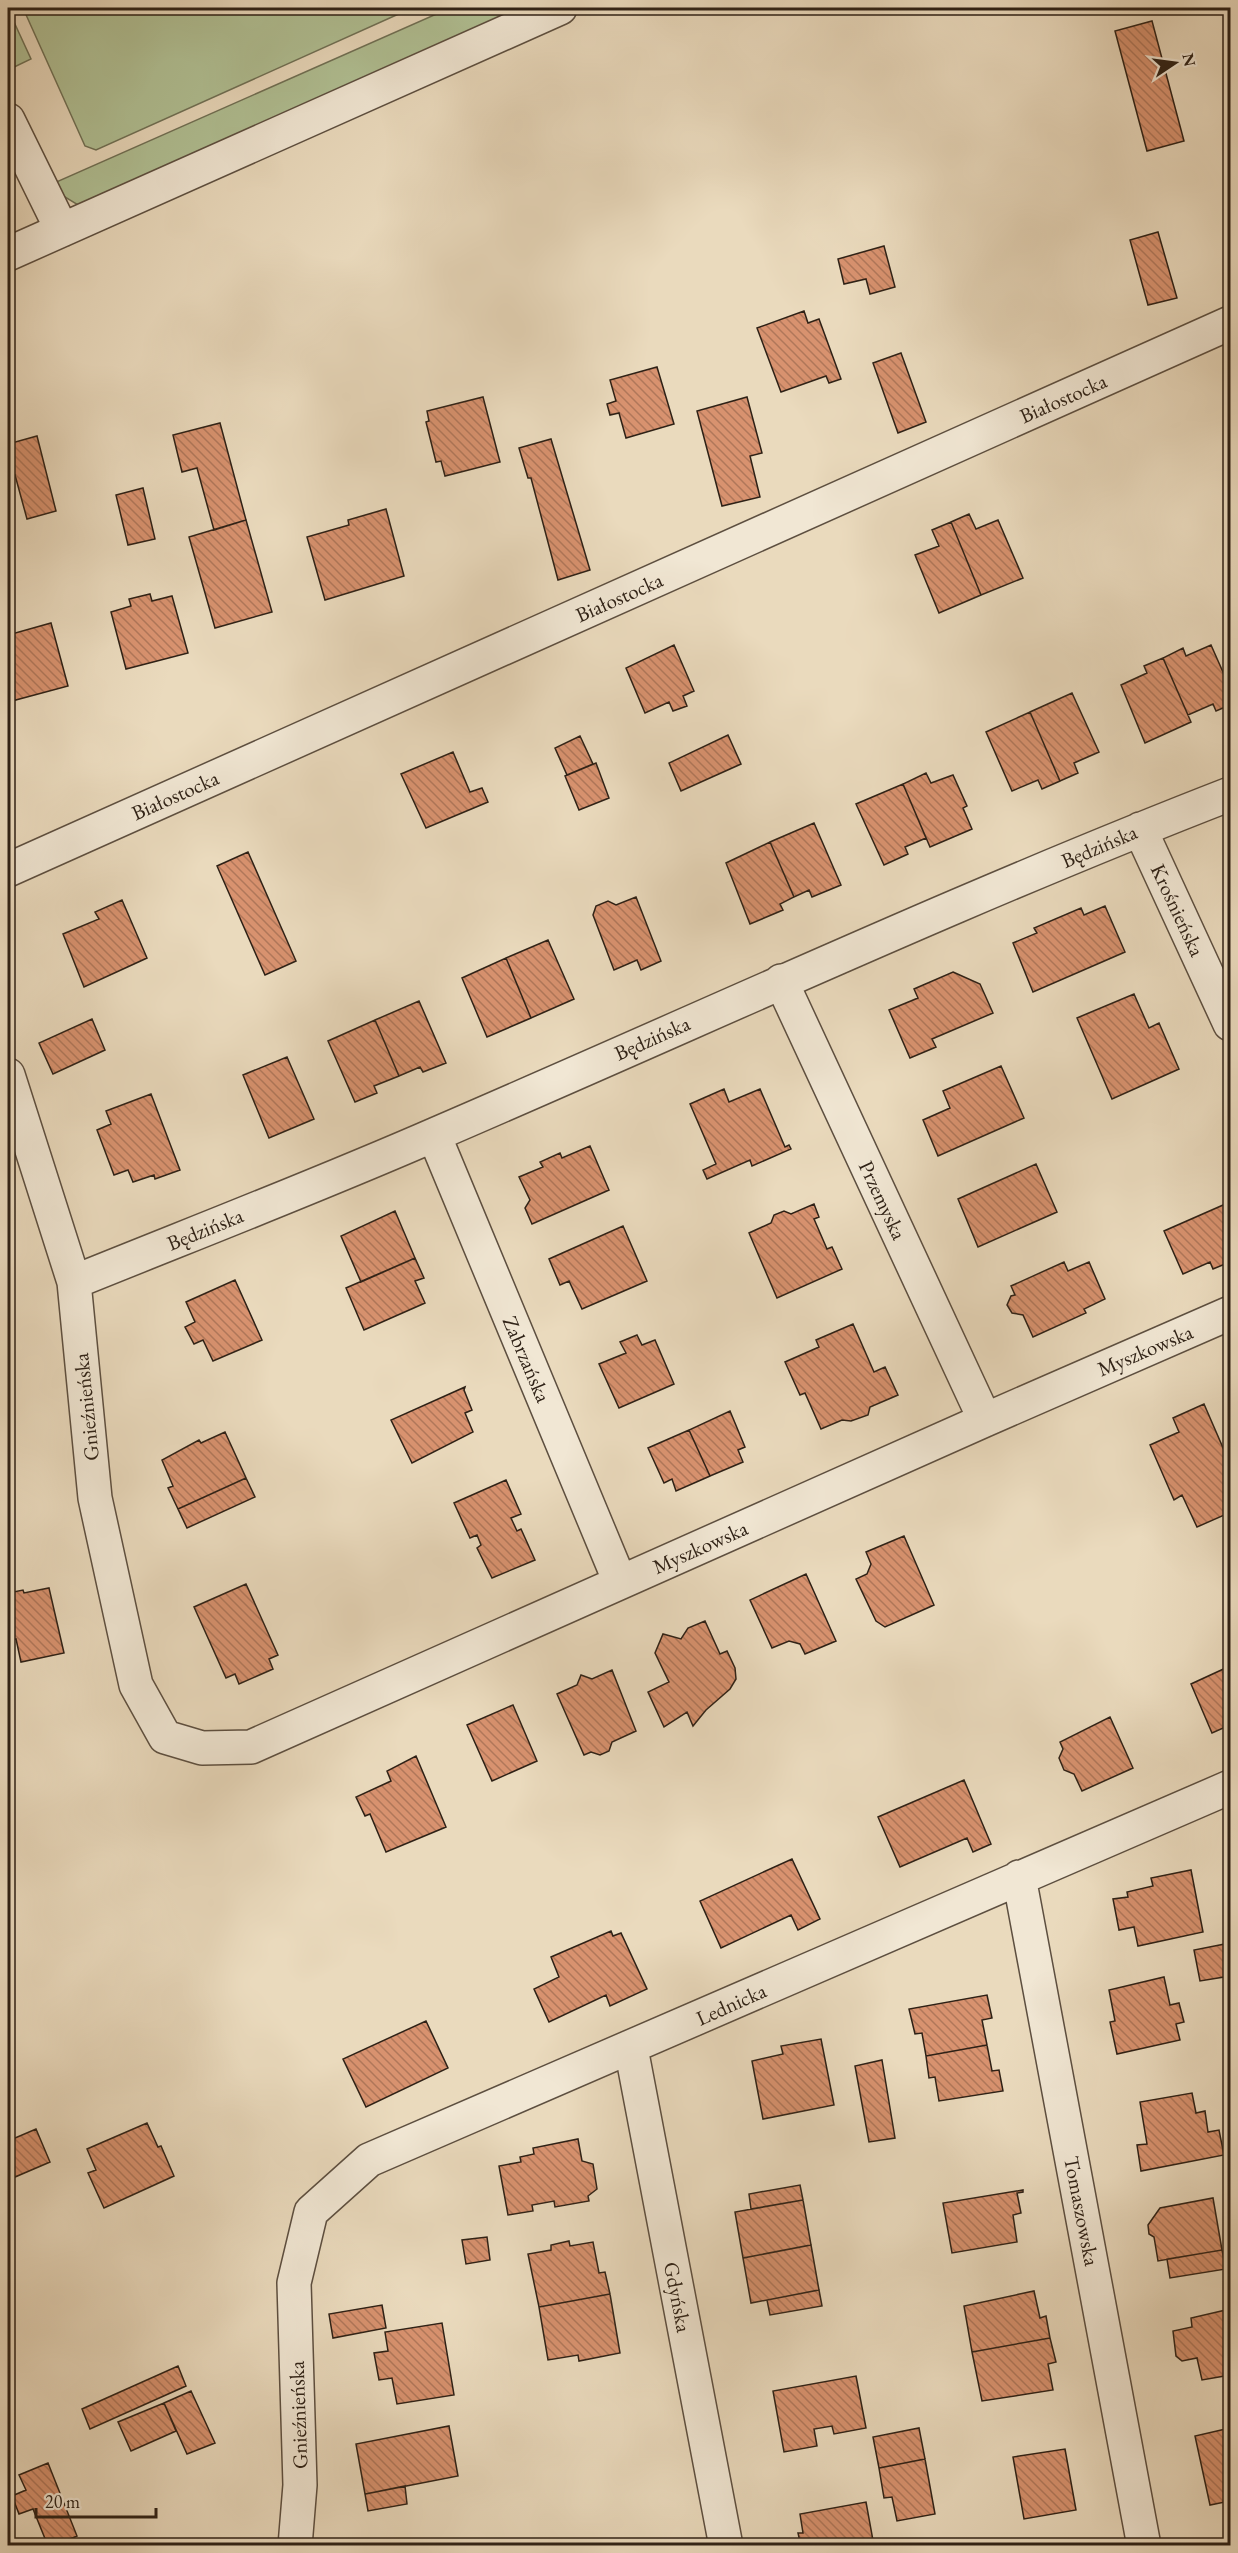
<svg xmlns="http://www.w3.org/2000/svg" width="1238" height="2553" viewBox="0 0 1238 2553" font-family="'EB Garamond',serif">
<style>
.green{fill:#b1c195;stroke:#707156;stroke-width:1.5}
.building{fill:url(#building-back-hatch);stroke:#2e2116;stroke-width:1.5}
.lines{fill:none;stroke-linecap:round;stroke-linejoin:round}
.minor-casing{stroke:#5d4f40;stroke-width:36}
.minor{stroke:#f1e7d4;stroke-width:33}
.labels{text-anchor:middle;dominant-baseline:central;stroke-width:4.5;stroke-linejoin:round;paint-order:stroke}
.street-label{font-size:21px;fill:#2e2116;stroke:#f1e7d4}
</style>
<defs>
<pattern id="building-back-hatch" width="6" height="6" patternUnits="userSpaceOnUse" patternTransform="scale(1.5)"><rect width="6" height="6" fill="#d8926f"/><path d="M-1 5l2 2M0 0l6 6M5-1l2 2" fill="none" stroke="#b0775a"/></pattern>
</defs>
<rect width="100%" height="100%" fill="#eadabd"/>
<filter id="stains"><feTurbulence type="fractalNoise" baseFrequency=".00333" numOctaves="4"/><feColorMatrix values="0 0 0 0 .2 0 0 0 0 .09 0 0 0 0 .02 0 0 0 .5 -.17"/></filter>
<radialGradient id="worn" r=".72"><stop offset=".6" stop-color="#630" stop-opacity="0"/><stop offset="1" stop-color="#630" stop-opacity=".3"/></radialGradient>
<path class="green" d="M23,8h389l-316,142 -11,-4z
M450,8h71l-443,197 -18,-11 -6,-11z
M8,9l23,50 -23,11z"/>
<path class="building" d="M1152,21l32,120 -37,10 -32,-120z
M1158,232l19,66 -29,7 -18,-65z
M884,246l11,41 -25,7 -4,-15 -22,5 -6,-25z
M804,311l4,12 11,-4 22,60 -12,4 -3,-7 -45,16 -24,-64z
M901,353l25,69 -28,11 -25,-70z
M657,367l17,57 -48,14 -7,-25 -9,2 -3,-11 9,-3 -6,-21z
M483,397l17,65 -55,14 -4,-15 -5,1 -10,-40 3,-1 -2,-10z
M747,397l15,56 -12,3 10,41 -38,9 -25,-95z
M220,423l26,97 -32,10 -17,-62 -15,4 -9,-37z
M37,436l19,75 -29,8 -12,-44 -7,2v-33z
M551,439l39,131 -32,10 -27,-102h-3l-9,-30z
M143,488l12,51 -27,6 -12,-50z
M386,509l18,67 -79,24 -18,-63 42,-12 -1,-5z
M969,514l7,15 22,-9 25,58 -42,17 -30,-73z
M246,520l26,92 -57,16 -26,-91z
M951,522l30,73 -42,18 -24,-58 24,-9 -7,-16z
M150,594l2,7 20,-5 16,57 -62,16 -15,-57 20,-6 -2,-7z
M51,623l17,63 -56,15 -4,-19v-47z
M674,645l20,46 -11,5 4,10 -14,5 -4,-9 -24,11 -19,-45z
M1211,645l19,43v17l-14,6 -3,-7 -25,11 -25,-57 20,-10 3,8z
M1163,658l28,64 -46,21 -24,-58 26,-12 -3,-7z
M1072,693l27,59 -25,11 4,10 -18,8 -30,-69z
M1030,712l30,69 -18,8 -4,-9 -26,11 -26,-59z
M728,735l13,29 -60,27 -12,-28z
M580,736l13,28 -26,11 -12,-27z
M453,752l17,40 12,-4 6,14 -62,26 -25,-54z
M596,763l13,35 -30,12 -14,-34z
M926,773l5,10 22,-8 14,31 -4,2 9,21 -42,18 -27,-63z
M903,784l23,54 -21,9 3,7 -24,11 -28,-61z
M814,823l27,62 -29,12 -3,-7 -15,7 -24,-55z
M770,842l24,55 -14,7 3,6 -33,14 -24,-61z
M248,852l48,109 -31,14 -48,-109z
M636,897l25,64 -20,9 -4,-10 -23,10 -21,-55 3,-9 12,-5 8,4z
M122,900l25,58 -63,29 -21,-53 36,-15 -4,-7z
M1105,906l20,46 -92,40 -20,-49 24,-10 -3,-5 47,-20 3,7z
M548,940l26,59 -43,19 -25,-60z
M506,958l25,60 -44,19 -25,-59z
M953,972l27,12 13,29 -61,26 4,8 -26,11 -21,-48 29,-12 -4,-9z
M1134,994l15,34 10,-5 20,46 -67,30 -35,-81z
M419,1001l27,62 -23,9 -3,-5 -21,9 -24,-56z
M92,1019l13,31 -52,24 -14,-31z
M375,1020l24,56 -25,10 3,7 -22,9 -27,-61z
M287,1057l27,62 -45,19 -26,-63z
M1001,1066l23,52 -86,38 -15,-36 27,-12 -7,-17z
M724,1089l5,13 31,-13 25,58 4,-2 2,4 -39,17 -2,-6 -43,19 -4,-9 13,-6 -26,-60z
M151,1094l29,76 -25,9 -1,-4 -21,7 -5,-12 -14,5 -17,-45 14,-6 -5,-13z
M590,1146l19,44 -77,34 -7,-16 5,-8 -11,-23 24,-10 -3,-5 20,-9 2,5z
M1036,1164l21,48 -79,35 -20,-48z
M1230,1202v60l-17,7 -3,-7 -27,12 -19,-43z
M814,1204l5,13 -5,2 13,30 5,-2 10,22 -65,29 -28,-65 22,-10 3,-8 10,-4 7,3z
M395,1211l20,47 -54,24 -20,-46z
M623,1226l24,55 -65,28 -13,-28 -9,4 -11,-26z
M415,1258l9,20 -9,3 10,22 -61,27 -18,-42z
M1064,1262l4,9 21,-9 16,37 -21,10 2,4 -53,24 -10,-22 -11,-2 -5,-8 4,-9 4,-1 -4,-9z
M235,1280l27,60 -49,21 -10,-21 -9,4 -9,-17 10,-5 -9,-20z
M853,1324l21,48 11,-5 13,28 -28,12 -2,8 -17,6 -9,-1 -21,9 -16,-36 -5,2 -15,-33 34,-15 -3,-7z
M637,1335l5,10 13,-5 19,44 -55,24 -20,-44 27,-11 -6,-11z
M465,1387l-1,3 8,20 -7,3 8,19 -61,31 -21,-43z
M1204,1404l26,60v41l-4,2 3,6 -32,14 -15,-32 -8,5 -24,-55 29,-13 -6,-14z
M730,1411l15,36 -7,3 5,12 -33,14 -21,-46z
M689,1430l21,46 -34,15 -4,-12 -8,4 -16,-35z
M225,1432l21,46 -68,31 -10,-21 5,-2 -11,-26 37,-20 2,3z
M246,1478l9,19 -68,31 -9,-19z
M506,1480l15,34 -10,4 6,13 4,-2 14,31 -43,18 -15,-30 4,-3 -4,-10 -7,3 -16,-35z
M904,1536l30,69 -49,22 -9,-6 -20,-42 11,-5 4,-10 -5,-12z
M806,1574l30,67 -31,13 -5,-10 -11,-3 -17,7 -22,-48z
M246,1584l32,71 -9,4 4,10 -34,15 -4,-10 -9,4 -32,-71z
M49,1588l15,65 -43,9 -5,-23 -8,2v-48l15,-3 1,3z
M705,1621l15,33 7,-3 8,17 1,11 -6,10 -24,21 -13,16 -6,-14 -23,15 -16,-35 21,-10 -14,-29 8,-19 18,5 7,-11z
M1230,1666v59l-18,8 -21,-49z
M612,1670l24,61 -24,11 -3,9 -9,4 -9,-3 -7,3 -27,-61 20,-9 4,-10 11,4z
M513,1705l24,56 -45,20 -25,-56z
M1110,1717l23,51 -51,23 -8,-17 -10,-4 -5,-12 4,-9 -3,-7z
M416,1756l30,71 -60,25 -16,-38 -5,2 -9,-19 35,-16 -4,-10z
M964,1780l27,64 -18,8 -6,-14 -67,29 -22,-50z
M792,1859l28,60 -22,11 -7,-15 -70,33 -21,-47z
M1191,1870l12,62 -65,14 -4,-19 -15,3 -6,-31 15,-2 -1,-5 26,-6 -2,-8z
M611,1931l2,5 8,-3 26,56 -37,17 -4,-11 -57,27 -15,-33 25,-12 -8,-20z
M1230,1943v33l-30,5 -6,-31z
M1164,1977l6,28 9,-2 5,19 -8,2 4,16 -63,14 -7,-32 5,-1 -6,-31z
M987,1995l5,23 -10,2 5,25 -61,11 -4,-23 -7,1 -6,-25z
M426,2021l22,47 -82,39 -23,-48z
M821,2039l13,66 -71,14 -11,-58 31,-7 -2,-8z
M987,2045l5,26 7,-1 4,21 -64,10 -4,-24 -6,1 -3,-22z
M882,2060l13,78 -26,4 -14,-76z
M1192,2093l4,20 9,-2 3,21 11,-2 5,25 -83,16 -4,-26 10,-1 -7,-42z
M147,2123l11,24 3,-1 13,30 -70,32 -16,-35 8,-3 -9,-21z
M36,2129l14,33 -42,18v-39z
M578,2139l4,22 11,3 4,25 -9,7 1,5 -34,6 -1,-6 -22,4 1,6 -25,4 -9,-49 22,-4 -1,-5 14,-3 -1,-6z
M800,2185l3,15 -52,9 -2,-15z
M1023,2190v2l-6,1 4,20 -8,2 4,27 -65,11 -9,-50z
M1213,2198l9,52 -64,11 -4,-24 -5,-3 -1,-9 12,-17z
M803,2200l8,45 -68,13 -8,-46z
M487,2237l3,23 -24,4 -4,-24z
M569,2241l1,5 23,-4 6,31 6,-1 5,22 -71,13 -11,-53 23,-4v-5z
M811,2245l8,45 -68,13 -8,-45z
M1222,2250l4,19 -56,9 -3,-19z
M819,2290l3,16 -52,9 -3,-15z
M1034,2291l6,27 6,-2 4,22 -78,14 -8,-46z
M610,2294l10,59 -41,8 -1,-6 -30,5 -9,-53z
M382,2305l4,23 -53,10 -4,-24z
M1230,2309v66l-28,5 -5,-22 -15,3 -6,-5 -3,-25 19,-4 -1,-9z
M442,2323l12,72 -57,9 -5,-26 -13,2 -5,-27 14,-2 -3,-19z
M1050,2338l6,24 -8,2 5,26 -71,11 -10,-49z
M178,2366l8,20 -96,43 -8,-20z
M856,2376l10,52 -32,6 -2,-8 -18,3 3,17 -33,6 -11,-61z
M191,2391l24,52 -28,11 -23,-51z
M164,2403l12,28 -45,20 -13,-29z
M449,2426l9,50 -93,18 -9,-50z
M919,2428l6,31 -46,9 -6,-31z
M1230,2428v73l-20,4 -15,-69z
M1065,2449l11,61 -52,9 -11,-62z
M925,2459l10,55 -38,7 -5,-24 -8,1 -5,-30z
M48,2463l29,73 -23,10h-6l-15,-37 -14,5 -7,-18 14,-6 -7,-15z
M405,2486l2,18 -39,7 -3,-17z
M866,2502l8,44h-73l-3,-13h5l-3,-19z"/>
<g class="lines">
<g class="minor-casing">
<path id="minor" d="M8,120l54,110
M8,254l552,-246
M1140,829l90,195
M8,870l1222,-547
M781,981l204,439
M8,1075l66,207 21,216 41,187 29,52 37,11 49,-1 734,-327 245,-107
M434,1135l186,447
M74,1282c121,-49 243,-96 362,-148 265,-114 526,-236 794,-340
M1019,1877l125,669
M631,2048l95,498
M295,2546l5,-61 -6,-202 17,-71 58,-52 861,-373"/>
</g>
<use href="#minor" class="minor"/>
</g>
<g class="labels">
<g class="street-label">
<text transform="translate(1063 398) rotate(-24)">Białostocka</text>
<text transform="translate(619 597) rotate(-24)">Białostocka</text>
<text transform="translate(175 795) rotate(-24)">Białostocka</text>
<text transform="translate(1099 846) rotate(-23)">Będzińska</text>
<text transform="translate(1178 910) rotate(65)">Krośnieńska</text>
<text transform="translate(652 1038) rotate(-24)">Będzińska</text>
<text transform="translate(883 1200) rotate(65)">Przemyska</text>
<text transform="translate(205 1229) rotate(-22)">Będzińska</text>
<text transform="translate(1145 1350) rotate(-23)">Myszkowska</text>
<text transform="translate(527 1359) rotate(67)">Zabrzańska</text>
<text transform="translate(86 1407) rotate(-96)">Gnieźnieńska</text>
<text transform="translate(700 1547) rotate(-24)">Myszkowska</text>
<text transform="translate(731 2004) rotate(-24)">Lednicka</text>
<text transform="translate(1082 2211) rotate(79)">Tomaszowska</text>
<text transform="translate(678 2297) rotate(79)">Gdyńska</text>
<text transform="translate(298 2415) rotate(-92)">Gnieźnieńska</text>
</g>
</g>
<rect width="1238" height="2553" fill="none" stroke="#eadabd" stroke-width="30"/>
<rect x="9" y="9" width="1220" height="2535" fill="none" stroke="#2e2116" stroke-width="3"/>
<rect x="15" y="15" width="1208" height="2523" fill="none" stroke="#2e2116" stroke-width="1.5"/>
<g transform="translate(1175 63) rotate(77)" stroke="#f1e7d4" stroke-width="4.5" paint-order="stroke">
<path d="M0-4.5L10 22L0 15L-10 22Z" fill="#2e2116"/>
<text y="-9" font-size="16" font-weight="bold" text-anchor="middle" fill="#2e2116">N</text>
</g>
<path d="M36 2508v9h120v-9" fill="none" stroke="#2e2116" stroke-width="3"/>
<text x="45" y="2508" font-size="18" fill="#2e2116" stroke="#f1e7d4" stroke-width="4.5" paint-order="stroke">20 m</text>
<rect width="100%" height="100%" filter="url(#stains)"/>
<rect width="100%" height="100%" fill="url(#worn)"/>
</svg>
